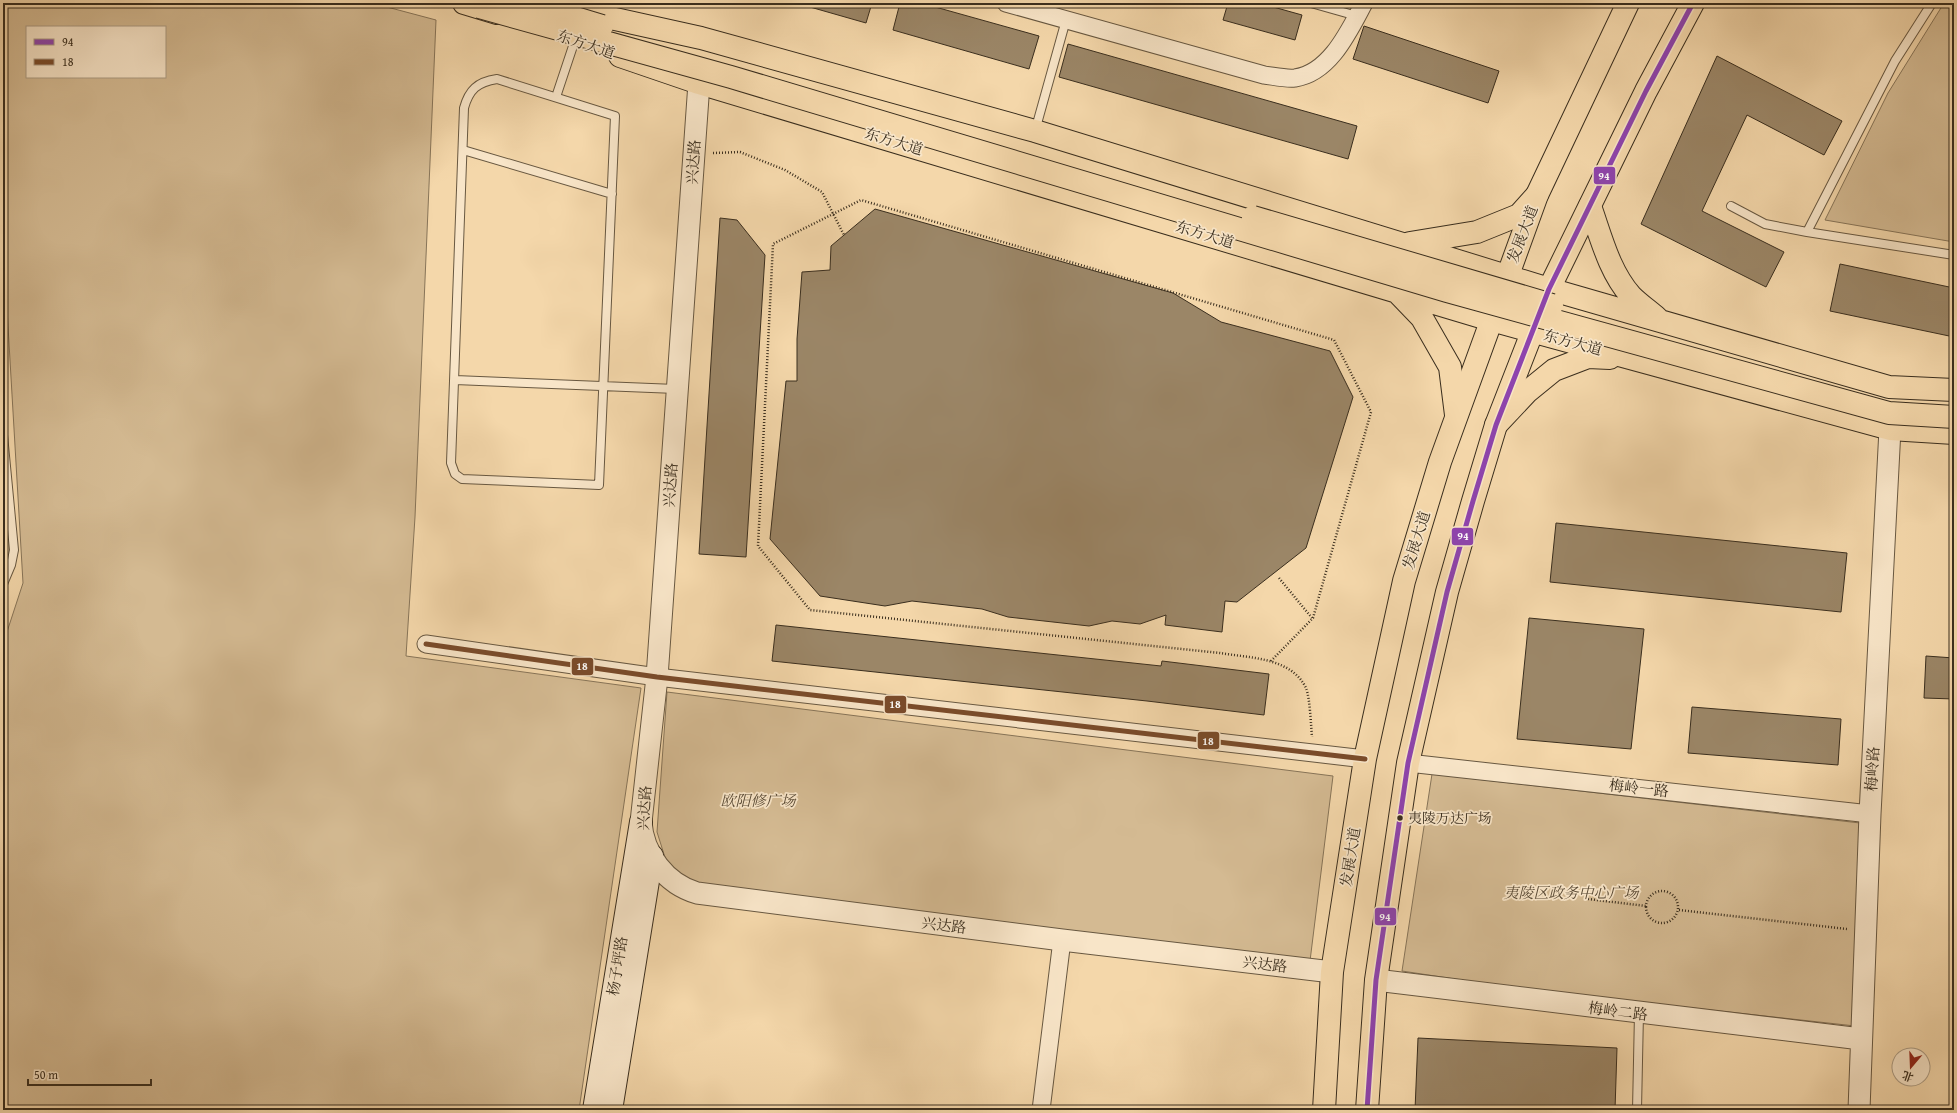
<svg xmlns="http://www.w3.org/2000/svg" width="1957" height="1113" viewBox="0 0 1957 1113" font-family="'Gentium Book Plus','Noto Serif SC',serif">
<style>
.green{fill:#d4ba92;stroke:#877458;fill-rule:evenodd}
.building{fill:#9b8667;stroke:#3a2e1e}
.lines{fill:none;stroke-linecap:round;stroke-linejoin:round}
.service-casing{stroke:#685841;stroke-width:10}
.minor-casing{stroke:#685841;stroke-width:19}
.tertiary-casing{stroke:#685841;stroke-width:23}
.secondary-casing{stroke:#3a2e1e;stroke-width:24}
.primary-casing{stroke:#3a2e1e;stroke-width:24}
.trunk-casing{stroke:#3a2e1e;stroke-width:24}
.path{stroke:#3a2e1e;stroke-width:2.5;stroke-dasharray:1 2;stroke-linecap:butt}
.service{stroke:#f8e5c8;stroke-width:8}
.minor{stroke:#f8e5c8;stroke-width:17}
.tertiary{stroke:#f8e5c8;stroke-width:21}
.secondary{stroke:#f8e5c8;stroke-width:22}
.primary{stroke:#f4d7aa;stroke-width:22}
.trunk{stroke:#f4d7aa;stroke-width:22}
.primary-bridge-casing{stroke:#3a2e1e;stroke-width:24;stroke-linecap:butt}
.primary-bridge{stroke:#f4d7aa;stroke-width:22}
.bus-1-casing{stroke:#f8e5c8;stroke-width:8}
.bus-2-casing{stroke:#f8e5c8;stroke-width:8}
.bus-1{stroke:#8e44ad;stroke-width:5}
.bus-2{stroke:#7a4b2a;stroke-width:5}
.bus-dot{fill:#3a2e1e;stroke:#f8e5c8;stroke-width:1.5}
.labels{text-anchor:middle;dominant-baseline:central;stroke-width:3.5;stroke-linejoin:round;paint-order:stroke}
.bus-label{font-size:14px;fill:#3a2e1e;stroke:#f8e5c8;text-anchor:start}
.street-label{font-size:15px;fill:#3a2e1e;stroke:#f8e5c8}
.park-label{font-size:15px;font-style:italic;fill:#594a35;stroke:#f8e5c8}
.line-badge{stroke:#f8e5c8;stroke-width:1.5}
.badge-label{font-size:11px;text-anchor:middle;font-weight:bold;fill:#fff}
</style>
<rect width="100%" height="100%" fill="#f4d7aa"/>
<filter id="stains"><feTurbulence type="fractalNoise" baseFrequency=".005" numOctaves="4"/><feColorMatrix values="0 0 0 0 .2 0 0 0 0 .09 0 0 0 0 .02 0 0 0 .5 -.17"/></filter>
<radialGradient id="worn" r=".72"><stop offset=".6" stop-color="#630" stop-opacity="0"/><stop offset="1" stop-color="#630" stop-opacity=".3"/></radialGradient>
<path class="green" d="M3,3h369l64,17 -21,497 -9,139 235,32 -62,422h-576v-466l20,-61 -20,-343zM27,27h138v50h-138z
M1944,3h10v239l-129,-22 63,-127z
M667,692l666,84 -23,185 -614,-73 -28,-21 -11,-35z
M1432,774l428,49 -5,203 -334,-37 -119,-18z"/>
<path class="building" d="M811,3h61l-6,20 -56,-16z
M900,3h21l118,33 -10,33 -136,-39z
M1228,3h31l43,12 -7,25 -72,-20z
M1364,26l135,45 -11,32 -135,-44z
M1068,44l289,82 -9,33 -289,-82z
M1717,56l125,65 -18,34 -77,-40 -45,96 82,41 -18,35 -125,-63z
M875,209l298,84 48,29 109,29 23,46 -47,151 -69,54 -12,-1 -3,31 -57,-7 1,-10 -26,9 -28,-3 -23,5 -81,-9 -26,-8 -70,-8 -27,5 -65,-10 -50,-57 16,-158h11v-42l5,-67 28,-2 1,-24z
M720,218l17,2 28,35 -19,302 -47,-3z
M1840,264l114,24v49l-124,-26z
M1556,523l291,30 -6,59 -291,-30z
M1529,618l115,11 -13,120 -114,-10z
M776,625l385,41 1,-5 107,13 -5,41 -117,-14 -375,-40z
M1926,656l28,2v41l-30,-1z
M1692,707l149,12 -3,46 -150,-12z
M1418,1038l199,10 -2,62h-200z"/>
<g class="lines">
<g class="service-casing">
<path id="service" d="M1311,3l46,13
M1932,3l-37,58 -88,171 147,23
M497,79l118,37 -16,369 -137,-6 -7,-5 -4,-11 13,-355c5,-18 13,-26 33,-29z
M556,97l19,-57
M1035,131l31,-111
M463,150l149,44
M1731,206l34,18 42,8
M455,380l221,9
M3,435l11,115 -3,15 -8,19
M1637,1110l2,-97"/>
</g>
<g class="minor-casing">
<path id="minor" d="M1006,3l258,72c9,1 21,4 31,3 35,-5 54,-47 69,-75
M426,644l231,33 708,82
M1408,763l462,51
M1041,1110l21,-170"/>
</g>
<g class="tertiary-casing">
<path id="tertiary" d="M699,83l-42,594 -16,145c2,32 25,62 56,71l365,47 270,32
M1376,980l485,59
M1859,1110l11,-296 20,-385"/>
</g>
<g class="secondary-casing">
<path id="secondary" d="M594,1110l47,-288
M611,1110l41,-254"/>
</g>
<g class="primary-casing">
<path id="primary" d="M464,3l33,10
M579,11l122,27 334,93 514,158 340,98 65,3
M620,56l79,27 792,237 399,109 64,4
M1590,206c11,31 19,65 41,90 8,8 18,15 26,22
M1410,243l67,-11 42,-17 18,-20
M1397,292l25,26 28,49 6,48
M1496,425l31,-33 27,-22 34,-13 22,1"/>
</g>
<g class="trunk-casing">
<path id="trunk" d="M1324,1110l8,-138 33,-213 39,-178 36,-119 97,-267 91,-192
M1367,1110l9,-130 32,-217 39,-171 26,-91 23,-76 53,-136 97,-198 47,-88"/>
</g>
<path class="path" d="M713,153l27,-1 45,18 37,22 22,43
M1279,578l33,40
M1271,661l42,-43 58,-206 -37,-72 -473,-140 -88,44 -15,302 52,64 410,43c29,5 71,4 86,35 4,10 5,38 6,49
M1646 907a16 16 0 1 1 32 0a16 16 0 1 1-32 0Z
M1588,899l58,7
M1679,910l168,19"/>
<use href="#service" class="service"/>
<use href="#minor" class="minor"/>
<use href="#tertiary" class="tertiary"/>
<use href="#secondary" class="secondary"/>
<use href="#primary" class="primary"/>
<use href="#trunk" class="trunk"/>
<g class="primary-bridge-casing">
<path id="primary-bridge" d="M526,3l76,23
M479,7l252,70 716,214 442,122 65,4
M1253,217l299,88"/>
</g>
<use href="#primary-bridge" class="primary-bridge"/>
<g class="bus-1-casing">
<path id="bus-1" d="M1367,1110l9,-130 32,-217 39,-171 26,-91 23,-76 53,-136 97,-198 47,-88"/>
</g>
<g class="bus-2-casing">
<path id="bus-2" d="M426,644l231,33 708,82"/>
</g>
<use href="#bus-1" class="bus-1"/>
<use href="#bus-2" class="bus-2"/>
</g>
<circle class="bus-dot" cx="1400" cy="818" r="3.5"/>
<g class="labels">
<g class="bus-label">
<text x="1408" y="818">夷陵万达广场</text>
</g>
<g class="street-label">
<text transform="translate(586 44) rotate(19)">东方大道</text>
<text transform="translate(894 141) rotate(17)">东方大道</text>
<text transform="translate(693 162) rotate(-86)">兴达路</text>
<text transform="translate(1205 234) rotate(17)">东方大道</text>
<text transform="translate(1522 234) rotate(-69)">发展大道</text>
<text transform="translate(1573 342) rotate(15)">东方大道</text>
<text transform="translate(670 485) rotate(-86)">兴达路</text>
<text transform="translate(1416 540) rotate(-73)">发展大道</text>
<text transform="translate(1872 769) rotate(-87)">梅岭路</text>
<text transform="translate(1639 788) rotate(6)">梅岭一路</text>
<text transform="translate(644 808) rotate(-87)">兴达路</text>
<text transform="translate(1350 857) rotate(-81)">发展大道</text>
<text transform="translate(944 925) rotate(7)">兴达路</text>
<text transform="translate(1265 964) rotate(7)">兴达路</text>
<text transform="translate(617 966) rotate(-81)">杨子坪路</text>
<text transform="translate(1618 1011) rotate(7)">梅岭二路</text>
</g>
<g class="park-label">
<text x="758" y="800">欧阳修广场</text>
<text x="1571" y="892">夷陵区政务中心广场</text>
</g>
</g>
<g class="line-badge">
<rect x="1593" y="166" width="23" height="19" rx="4" fill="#8e44ad"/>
<rect x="1451" y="527" width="23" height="19" rx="4" fill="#8e44ad"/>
<rect x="571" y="657" width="23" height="19" rx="4" fill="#7a4b2a"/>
<rect x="884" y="695" width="23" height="19" rx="4" fill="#7a4b2a"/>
<rect x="1197" y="731" width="23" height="19" rx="4" fill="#7a4b2a"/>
<rect x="1374" y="907" width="23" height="19" rx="4" fill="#8e44ad"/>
</g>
<g class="badge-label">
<text x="1604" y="180">94</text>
<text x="1463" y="540">94</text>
<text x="582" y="670">18</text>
<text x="895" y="708">18</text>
<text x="1208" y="745">18</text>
<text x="1385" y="921">94</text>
</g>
<rect width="1957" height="1113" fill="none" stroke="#f4d7aa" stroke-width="16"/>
<rect x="4" y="4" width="1949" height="1105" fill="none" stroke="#3a2e1e" stroke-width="2"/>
<rect x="8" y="8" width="1941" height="1097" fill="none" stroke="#3a2e1e"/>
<rect x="26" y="26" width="140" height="52" fill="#f8e5c8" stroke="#ac9c84"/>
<rect x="34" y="39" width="20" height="6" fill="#8e44ad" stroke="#ac9c84"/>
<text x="62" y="46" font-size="12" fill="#3a2e1e">94</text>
<rect x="34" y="59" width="20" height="6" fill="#7a4b2a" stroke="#ac9c84"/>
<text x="62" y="66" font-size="12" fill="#3a2e1e">18</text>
<g transform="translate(1911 1067) rotate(199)"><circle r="19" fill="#f8e5c8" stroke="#ac9c84"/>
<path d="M0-3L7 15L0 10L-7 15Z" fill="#8f2418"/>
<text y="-6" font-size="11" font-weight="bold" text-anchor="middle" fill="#3a2e1e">北</text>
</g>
<path d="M28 1079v6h123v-6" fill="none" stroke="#3a2e1e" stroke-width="2"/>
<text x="34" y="1079" font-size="12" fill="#3a2e1e" stroke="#f8e5c8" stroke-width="3" paint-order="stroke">50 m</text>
<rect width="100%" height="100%" filter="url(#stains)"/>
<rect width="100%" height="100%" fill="url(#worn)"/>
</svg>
